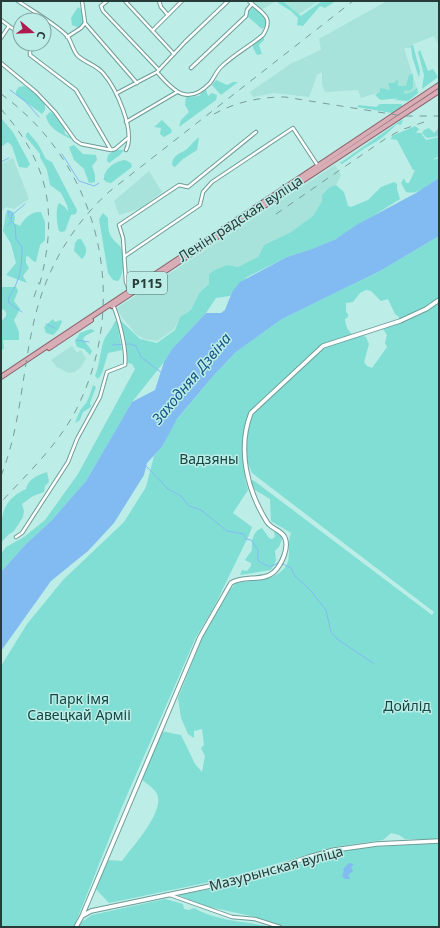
<svg xmlns="http://www.w3.org/2000/svg" width="440" height="928" viewBox="0 0 440 928" font-family="'Noto Sans',sans-serif">
<style>
.built{fill:#a7e2db}
.green{fill:#81ded4;fill-rule:evenodd}
.water{fill:#81bbf1}
.lines{fill:none;stroke-linecap:round;stroke-linejoin:round}
.stream{stroke:#81bbf1;stroke-width:1}
.minor-casing{stroke:#6e9d98;stroke-width:4.5}
.tertiary-casing{stroke:#6e9d98;stroke-width:5.5}
.primary-casing{stroke:#8a626a;stroke-width:6}
.minor{stroke:#fff;stroke-width:2.5}
.tertiary{stroke:#fff;stroke-width:3.5}
.primary{stroke:#d9adb6;stroke-width:4}
.rail{stroke:#789c98;stroke-width:1;stroke-dasharray:7 7;stroke-linecap:butt}
.labels{text-anchor:middle;dominant-baseline:central;stroke-width:3;stroke-linejoin:round;paint-order:stroke}
.shield{fill:#bcede7;stroke:#54706d;stroke-width:1}
.shield-label{font-size:13px;font-weight:bold;fill:#273b39}
.street-label{font-size:14px;fill:#273b39;stroke:#bcede7}
.park-label{font-size:14px;fill:#164642;stroke:#bcede7}
.water-label{font-size:15px;font-style:italic;fill:#165587;stroke:#bcede7}
</style>
<rect width="100%" height="100%" fill="#bcede7"/>
<path class="built" d="M252,1h24l-15,9z
M284,1h35l-20,13z
M387,1h52v45l-5,-10 -23,9 1,3h-8l12,38 -3,5 -18,8h-17l-1,-6 -16,5 -3,-8 -33,2 -3,-8v-12l-5,3 -8,22 -35,-4 -21,4 -3,-5 42,-29 29,-13 -2,-11z
M13,158l16,41 -15,10 -7,-2 -6,4v-47z
M335,165l6,10 -5,10 -6,2 -17,29 -22,16 -27,13 -6,12 -20,10 -10,-2 -28,27 -9,18 -11,7 -6,12 -17,12 -13,-2 -8,-5 -15,-18 -4,-8z
M149,171l13,21 -21,16 -22,7 -5,-14z
M72,346l5,7 4,-3 5,9 -5,8 -6,5 -7,1 -11,-6 -6,-7z"/>
<path class="green" d="M279,1h4l18,15 21,-15h14l-11,7 -5,-2 -17,20 -6,-1 1,-7 -7,-7 -13,-8z
M78,7l5,4v12l-4,5 -7,-3 -1,-7z
M253,7c7,4 13,10 14,18l-5,4 -15,-13 2,-5z
M264,37v3l-5,5 3,9 -5,1 -4,-7v-4z
M411,45h2l7,26 -1,7 -7,-22z
M420,50l8,21 5,-2 5,8 -16,12 2,-14 -6,-23z
M413,74v13l-3,4 -5,-1 -2,3 3,1 7,-3 4,-4 1,6 -10,8 -13,-1 3,-2 -17,2 -6,-5 5,-3v-4l10,2 -2,-7h6l4,-4v7h8l3,-11z
M216,80l11,5 6,-3h5l-17,13 -9,-10z
M24,86l7,4 14,14v6l-3,4 -26,-19v-4l3,-4z
M206,90l2,6 4,-3 5,2 -1,5 -37,27 2,-7 8,-8 -4,-7 1,-8 13,-1 4,-5z
M380,104h21l2,2 -11,7 -35,-6 2,-2 17,2z
M50,112c8,3 15,13 15,22l6,3v2c-10,-5 -23,-11 -25,-23z
M1,118l12,14 17,32 -3,4 -8,-1 -7,-21 -4,-4 -7,5z
M403,119l-2,6 -4,-1c-11,11 -17,16 -32,24 -8,5 -15,11 -23,16l-2,-1z
M162,120l10,10 -1,3 -7,4 -4,-3 1,-6 -7,-1z
M439,125v11l-12,2 -5,-5 2,-3 5,-2 5,5 3,-3z
M415,126l4,3 -3,4h5l5,7 13,-3v19l-7,4 7,-2v20c-10,6 -21,18 -33,14l-5,-9 3,-5 2,5h3l6,-13h-2l-16,-30 -6,-1 1,-3z
M28,132l10,12 8,15 6,3 25,48 -1,4 -5,1 -6,16 -3,1 -3,-1c-2,-7 -4,-22 0,-28l6,4 3,5 -1,-7 -6,-12 -11,-8 -3,-15 -7,-13v-3l-14,-17v-3z
M199,137l-2,13 -14,9 -8,8 -3,-2c1,-11 8,-11 15,-16 4,-4 7,-8 12,-12z
M74,145l9,9 13,1 1,5 -5,6 3,9v7l-6,1 -5,-14 -10,-9 -5,-13z
M115,150h9l-4,5 -11,8 -2,-2 1,-6z
M125,160l6,3 1,4 -21,16 -5,-1 -2,-3c0,-10 11,-18 21,-19z
M394,182l3,2v5l3,10 -64,40 -24,10 -25,8 -40,20 -15,15 -2,4 -14,2 -10,15 -34,36 -8,13 -32,40 -46,79 -35,40 -26,24 -24,27v-18l5,-7 18,-10 21,-17 33,-46 57,-105 -3,-5 -4,-1 -9,-44 21,20 17,4 18,-13 5,-13 11,-7 9,-18 9,-8v-10l8,-5 11,-4 10,2 20,-10 6,-12 27,-13 22,-16 9,-15v-6l8,-8 6,-2 8,7 4,14 3,1 17,-7 13,-13z
M9,210l4,2 2,5 -1,6 6,3c5,-8 11,-15 21,-14l4,10v18l-5,5 -4,17 -3,-1 -5,-5 -2,1v6l3,5 -6,8 4,7 -21,-8 10,-12 -5,-19 -8,-13 3,-18z
M103,213l5,5c0,7 0,16 5,21 2,3 7,6 8,9 4,9 3,27 -3,33l-5,-1 -5,-7 -9,-54z
M439,236v603h-34l-6,-4 -8,-2 -8,7 -49,7 -110,32 -115,24 -15,-16 13,-27 15,1c10,-14 43,-49 35,-67 -3,-6 -11,-11 -16,-15l20,-48 20,4 14,29 7,8 3,-16 -4,-8 3,-3 -2,-16 -8,2v7l-6,-4 -7,-16 -3,-20 24,-60 28,-48 6,-7c17,-3 42,-1 51,-19 4,-9 0,-22 4,-31l-20,-12 -1,-22 -15,-9 -4,-9 2,-1 179,135 2,-3 -182,-139 -8,-19 1,25 3,11 -15,23 19,14 -3,8 -35,72 -18,30 -75,172 -47,118h-73v-261l26,-42 36,-44 61,-58 22,-35 8,-31 8,-9 12,-24 41,-49 21,-22 46,-33 98,-48zM366,290l5,1 10,10 7,-2 7,15 4,3v6l-16,6 4,6 -2,8 2,4 -15,21 -5,-2 -3,-4 5,-18 -3,-7 -5,-2 -6,1c-7,-4 -9,-9 -10,-17l3,-2v-3l-2,-2v-9l7,-1 7,-9z
M78,239h3c5,8 8,12 1,20l-8,-8 1,-8z
M1,287h15l2,4 -4,10 6,8 -6,11 5,12v8h-16l1,9 -3,1v-28l5,-6v-4l-3,-3 -2,2z
M53,319l2,3 6,-2 1,2 -4,8 -5,5 -7,-2 -2,-6z
M115,321l2,1 5,28 -14,3 -6,20 -4,6 -3,-3c5,-12 5,-25 9,-36 3,-7 8,-10 11,-19z
M91,329l4,2 -10,5 -2,3 9,12 -2,4 -6,-6 -7,-2 -2,-6 5,-8z
M93,385l3,2 -6,16 1,4 -8,5 -3,8 -5,3c3,-8 5,-14 11,-20 3,-4 5,-12 7,-18z
M47,472l2,10 -4,4 -1,6 -11,4 -11,8 2,7 -1,6 -9,14 -6,4 -7,8c0,-25 -1,-42 25,-54 2,-10 12,-14 21,-17z
M262,528l7,10 3,1 3,-2 -1,-6h3l6,5 -4,11 -4,4 1,10 -5,9 -31,5 2,-5 5,1 4,-5v-3l-6,-3 7,-10c-1,-9 1,-19 10,-22z
M439,843v84h-153l-30,-10 -56,-12 -21,-10 63,-12 39,-10 6,-6 9,-4 6,1 16,-7 40,-9z
M165,899l18,5 1,5 5,1 5,-2c24,14 52,13 78,19h-194l2,-4 12,-8z"/>
<path class="water" d="M439,178v58l-59,35 -98,48 -46,33 -21,22 -38,45 -15,28 -15,16 -3,12 -30,48 -26,28 -37,30 -50,70v-79l24,-27 26,-24 35,-40 46,-79 23,-12 9,-28 8,-13 34,-36h15l4,-3 7,-18 8,-10 47,-25 25,-8 24,-10 22,-15 58,-31z
M349,863l5,1 -3,3 2,4 -5,4 2,4h-5l-3,-3 2,-5 -1,-2z"/>
<g class="lines">
<path class="stream" d="M10,90l15,11 14,16
M62,154l17,27 15,5 5,-3
M1,162l8,-4
M104,179h1
M7,211l5,2 -1,8 4,4 1,14 6,8c0,22 -2,33 -14,52l1,4 13,9
M8,211l1,6 2,2
M12,215l13,-11
M7,226l4,-4
M46,324l9,4
M76,340l13,2
M112,345l19,-1 5,2 5,11 21,16
M145,465l23,24 13,7 8,10 12,4 26,21 17,3 2,5 5,1 7,10v11l12,6 8,-4
M283,564l8,4 4,8 16,15 15,19 5,22 6,7 36,24"/>
<g class="minor-casing">
<path id="minor" d="M18,1c13,9 41,25 50,36 4,6 5,14 10,19 8,7 18,9 25,17 13,15 33,58 23,77
M82,1l3,22 52,60
M107,1l-6,5 2,5 56,59
M125,1l49,53
M159,1l2,6 7,8
M1,20l19,14
M153,30l29,-29
M67,37l14,-9 4,-5
M1,38l8,-12
M30,44v11l46,35 35,60
M1,63l35,29 19,20 20,28 6,4 30,6 4,-1 13,-11
M191,68l55,-52 1,-6 5,-6
M157,72c17,20 31,34 53,11 4,-5 6,-11 11,-16 12,-12 29,-21 42,-32 12,-19 -2,-22 -14,-34
M117,93l40,-21 28,-30 43,-41
M126,122l51,-30
M125,256l75,-51 3,-13 9,-10 81,-54 25,38
M130,292l-4,-10 -3,-44 -4,-13 60,-40 9,2 68,-55
M16,537l6,-4 46,-71 9,-23 23,-42 7,-25 18,-7c2,-14 -6,-47 -12,-60
M170,895l62,22 23,2 25,8"/>
</g>
<g class="tertiary-casing">
<path id="tertiary" d="M82,916l118,-279 31,-54c12,-8 32,-1 43,-11 8,-8 15,-24 11,-34 -3,-8 -14,-9 -18,-16 -20,-32 -30,-73 -16,-109l72,-67 77,-25 26,-12 13,-9
M76,927l6,-11 9,-5 148,-31 70,-23 25,-7 43,-6 62,-3"/>
</g>
<g class="primary-casing">
<path id="primary" d="M112,306l327,-215
M49,348l42,-28
M1,377l438,-292"/>
</g>
<use href="#minor" class="minor"/>
<use href="#tertiary" class="tertiary"/>
<use href="#primary" class="primary"/>
<path class="rail" d="M1,94c99,71 130,206 76,314 -18,36 -49,65 -76,94
M1,109c50,57 57,106 38,178
M214,114c22,-12 45,-17 71,-17l118,19h36
M276,214l109,-75 16,-9 29,-10
M34,297l5,-15
M1,476c21,-53 21,-109 35,-163 12,-47 38,-90 74,-122l243,-190"/>
</g>
<g class="labels">
<rect class="shield" x="127" y="272" width="40" height="22" rx="3"/>
<g class="shield-label">
<text x="147" y="283">Р115</text>
</g>
<g class="street-label">
<text transform="translate(240 218) rotate(-33)">Ленінградская вуліца</text>
<text transform="translate(276 868) rotate(-15)">Мазурынская вуліца</text>
</g>
<g class="park-label">
<text x="209" y="458">Вадзяны</text>
<text x="79" y="698">Парк імя<tspan x="79" dy="16">Савецкай Арміі</tspan></text>
<text x="407" y="705">Дойлід</text>
</g>
<g class="water-label">
<text transform="translate(191 378) rotate(-50)">Заходняя Дзвіна</text>
</g>
</g>
<rect width="440" height="928" fill="none" stroke="#273b39" stroke-width="4"/>
<g transform="translate(32 32) rotate(109)"><circle r="19" fill="#bcede7" stroke="#80a6a1"/>
<path d="M0-3L7 15L0 10L-7 15Z" fill="#ac1a4e"/>
<text y="-6" font-size="11" font-weight="bold" text-anchor="middle" fill="#273b39">С</text>
</g>
</svg>
